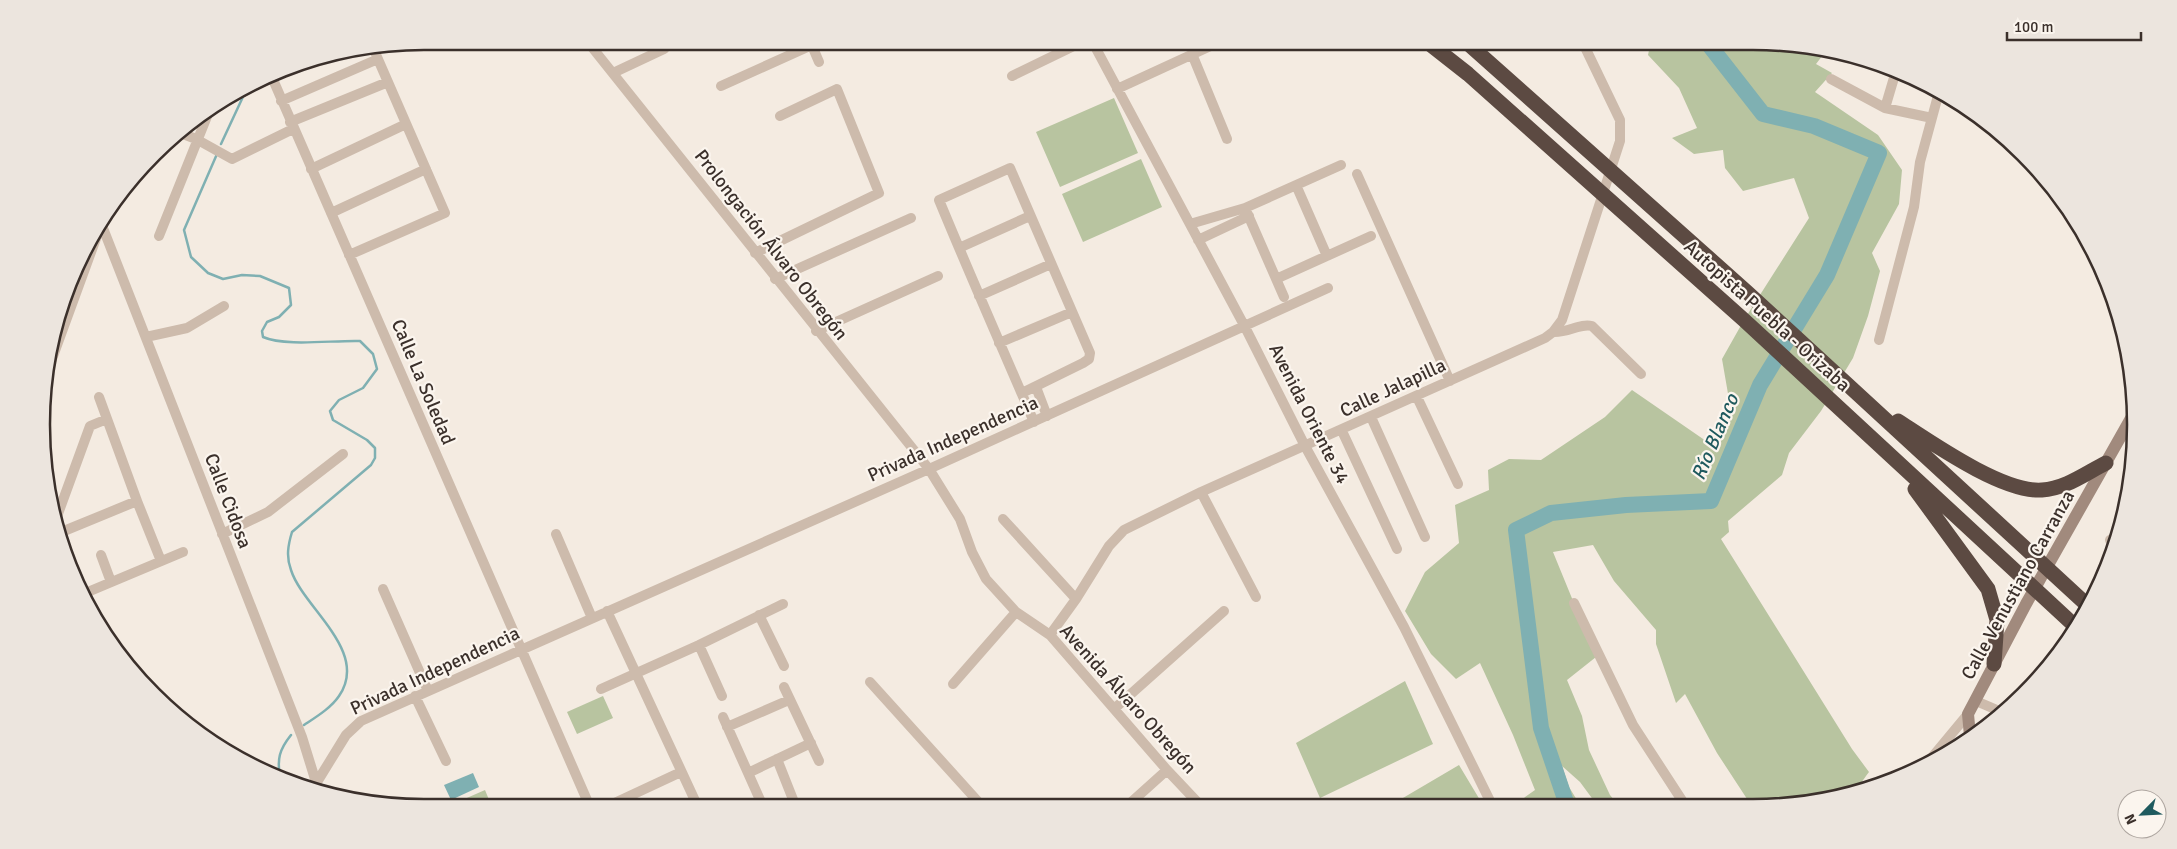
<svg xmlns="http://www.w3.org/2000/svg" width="2177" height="849" viewBox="0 0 2177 849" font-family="Signika,sans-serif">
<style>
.green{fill:#b8c4a0}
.water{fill:#7fb0b2}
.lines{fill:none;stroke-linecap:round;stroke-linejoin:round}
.stream{stroke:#7fb0b2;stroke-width:2.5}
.river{stroke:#7fb0b2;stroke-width:16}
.street{stroke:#cdbbac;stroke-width:10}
.secondary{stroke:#a18a7d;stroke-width:12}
.highway{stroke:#5c4a42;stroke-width:15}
.labels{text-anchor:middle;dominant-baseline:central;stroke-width:4.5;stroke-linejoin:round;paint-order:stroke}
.street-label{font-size:19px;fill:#3b302b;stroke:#fbf5ee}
.water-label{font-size:20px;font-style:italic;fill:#1f5a5e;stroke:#fbf5ee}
.rim{fill:none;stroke:#3b302b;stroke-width:2.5}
</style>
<rect width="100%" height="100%" fill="#f4ebe1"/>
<path class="green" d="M1651,41h101l74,10 -10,13 16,9 -17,19 63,43 24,35 -3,34 -27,49 8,18 -12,45 -15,42 -32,53 -32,42 -7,22 -54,46 1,11 -8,7 131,210 17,23c-4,5 -9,14 -15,17 -25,12 -75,15 -103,16l-34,-52 -32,-59 -9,9 -20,-59v-14l-42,-49 -21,-36 -40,7 43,105 -29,23 15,36 7,34 21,45 8,10h-21l-17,-23 -18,-16 7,21 11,18h-66l21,-15 -22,-55 -33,-72 -24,16 -25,-25 -26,-43 20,-39 34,-29 -4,-38 34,-15 -1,-20 21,-11 32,1 64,-43 27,-27 74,51 25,-30 -9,-52 22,-39 65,-102 -15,-40 -51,13 -18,-23 -2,-18 -29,4 -22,-16 25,-10 -18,-40 -31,-33z
M1114,98l24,55 -78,34 -24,-55z
M1141,159l21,48 -79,35 -21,-48z
M1405,681l28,63 -113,54 -24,-55z
M603,696l10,22 -36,16 -10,-22z
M1459,765l24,40h-92z
M485,790l7,17 -38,1 -1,-4z"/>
<path class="water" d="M473,773l6,14 -28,13 -7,-15z"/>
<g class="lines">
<path class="stream" d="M221,144l27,-58
M217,154l-33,76 7,27 17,16 15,6 19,-4 18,1 29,12 2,17 -12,12 -12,5 -5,9 1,6c23,10 70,3 97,4l13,13 4,15 -14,19 -24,12 -9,11 3,9 34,20 8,8v10l-4,7 -79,67c-4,13 -6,25 -1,38 12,38 79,81 48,126 -8,12 -23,21 -35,29
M280,778c-3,-19 -1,-28 11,-43"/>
<path class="river" d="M1567,805l-26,-77 -25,-198 35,-17 75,-8 85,-4 49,-116 67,-110 52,-122 -65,-27 -51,-12 -57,-73"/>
<path class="street" d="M587,41l342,428 31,50 12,33 14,27 30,33 34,23 117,135 34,36
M810,41l9,21
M1092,41l153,286 60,119 99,181 88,178
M1192,54l35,85
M613,73l51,-24 -3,-8
M271,75l319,732
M1012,76l72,-35
M1831,79l54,29 47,10
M721,86l91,-41
M1117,89l100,-46
M281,101l97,-42
M1885,108l11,-37
M290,122l98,-40
M178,132l18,7 36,20 61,-30
M311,169l95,-45
M1357,174l93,207
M1296,185l31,71
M1245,208l39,89
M331,213l95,-44
M101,223l201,514 17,55
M1190,224l55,-16 96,-43
M159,236l51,-127
M1198,240l51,-24
M959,248l71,-32
M755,253l124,-60 -42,-104 -57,27
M349,255l96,-42 -71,-163
M775,279l136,-61
M1276,279l95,-43
M979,296l72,-32
M816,331l122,-55
M1553,332c15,1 27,-9 39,-6l49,48
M146,337l41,-9 37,-22
M1879,340l35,-133 6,-45 19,-70
M999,343l73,-31
M45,378l57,-156
M1036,387l11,29
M1022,393l61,-30 6,-4 1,-6 -80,-185 -71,32c31,75 63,148 95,222
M99,397l38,104 24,60
M1417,397l41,87
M1371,417l54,120
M2125,428l10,14
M1342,431l55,118
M1201,492l55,105
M1003,519l73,80
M55,522l35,-96 17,-7
M59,533l78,-32
M222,534l46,-22 75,-58
M556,534l36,84
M2110,540l8,-5
M101,555l10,27
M383,589l45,102
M83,594l100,-42
M1574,603l59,122 52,80
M607,611l91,196
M759,615l25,51
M1050,635l26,-36 33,-53 15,-16 77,-38 344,-154 8,-6 9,-12 58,-179v-21l-38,-79
M699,645l23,51
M870,682l112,124
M953,684l63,-72
M784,687l35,74
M601,689l98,-44 84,-41
M415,696l31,65
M1976,701l28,12
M1114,709l110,-98
M723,717l38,85
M727,727l62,-27
M777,759l19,48
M1924,767l44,-53
M748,773l63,-30
M317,782l29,-47 15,-14 568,-252 399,-181
M1127,806l40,-36
M606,807l75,-35"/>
<path class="secondary" d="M1970,736l-2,-22 58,-110 108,-191"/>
<path class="highway" d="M1426,41l42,33 276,246 332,307
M1465,41l283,252 338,311
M1898,421c34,22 105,72 144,69 23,-1 44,-17 64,-27
M1915,489l73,100 9,31 -3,44"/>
</g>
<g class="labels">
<g class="street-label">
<text transform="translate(771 245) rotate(52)">Prolongación Álvaro Obregón</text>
<text transform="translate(1767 316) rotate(42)">Autopista Puebla - Orizaba</text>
<text transform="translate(423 382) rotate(67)">Calle La Soledad</text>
<text transform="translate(1393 388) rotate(-25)">Calle Jalapilla</text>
<text transform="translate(1309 414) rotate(63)">Avenida Oriente 34</text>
<text transform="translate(953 439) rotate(-24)">Privada Independencia</text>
<text transform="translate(228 501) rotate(69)">Calle Cidosa</text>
<text transform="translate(2018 585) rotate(-61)">Calle Venustiano Carranza</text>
<text transform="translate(435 671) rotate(-25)">Privada Independencia</text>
<text transform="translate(1128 699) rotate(48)">Avenida Álvaro Obregón</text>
</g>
<g class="water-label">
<text transform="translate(1715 437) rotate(-67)">Río Blanco</text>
</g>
</g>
<path d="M0 0H2177V849H0ZM424 50H1753A374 374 0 0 1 2127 424V425A374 374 0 0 1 1753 799H424A374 374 0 0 1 50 425V424A374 374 0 0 1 424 50Z" fill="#ece5de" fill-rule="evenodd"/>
<path class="rim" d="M424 50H1753A374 374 0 0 1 2127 424V425A374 374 0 0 1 1753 799H424A374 374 0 0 1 50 425V424A374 374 0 0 1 424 50Z"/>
<g transform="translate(2142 814) rotate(246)"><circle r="24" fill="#fbf5ee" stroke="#aea6a0"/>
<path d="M0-4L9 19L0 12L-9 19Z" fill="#1f5a5e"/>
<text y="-8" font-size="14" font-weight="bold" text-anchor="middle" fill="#3b302b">N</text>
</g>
<path d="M2007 32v8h134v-8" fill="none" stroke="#3b302b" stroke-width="2.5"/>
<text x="2014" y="32" font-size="15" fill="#3b302b" stroke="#fbf5ee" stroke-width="4" paint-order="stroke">100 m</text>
</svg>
